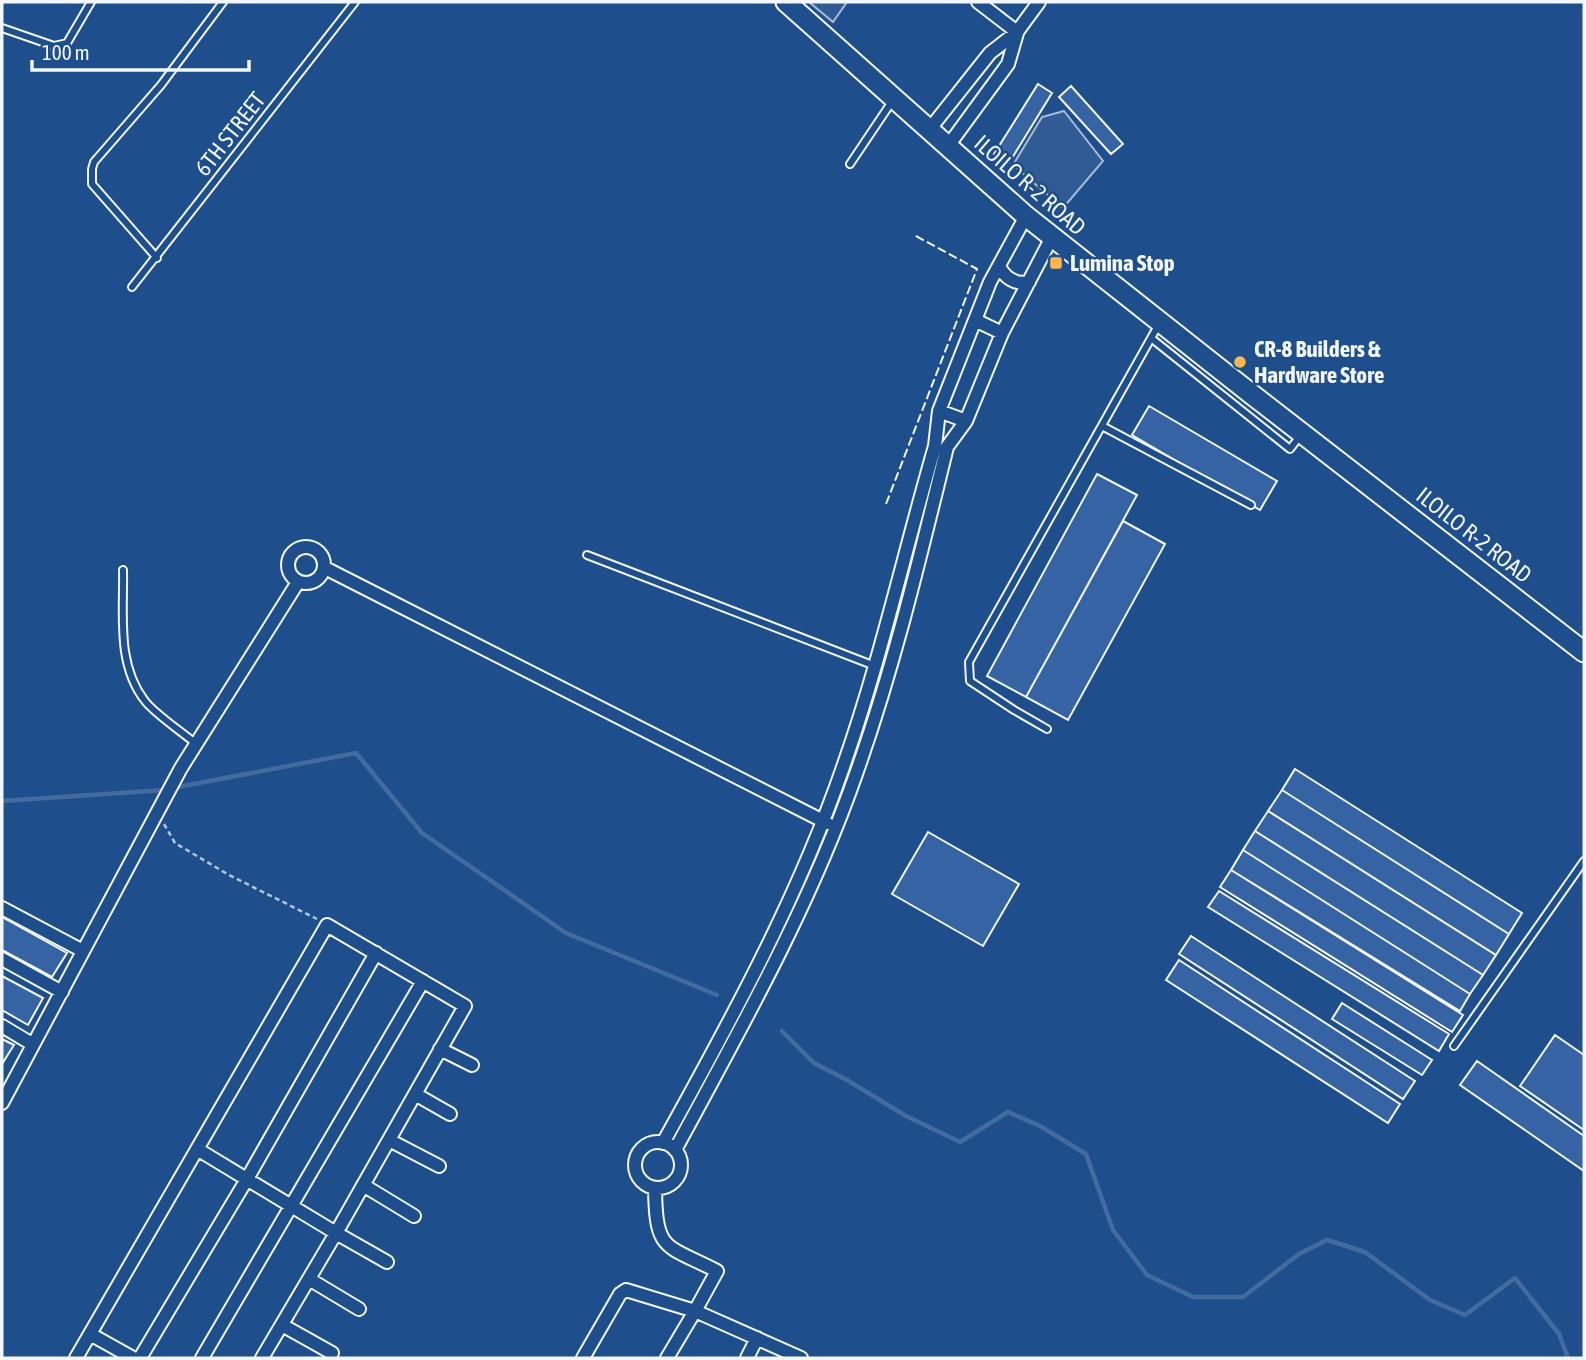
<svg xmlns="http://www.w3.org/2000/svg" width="1586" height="1360" viewBox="0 0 1586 1360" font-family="'Asap Condensed',sans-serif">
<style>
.built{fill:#305b95;stroke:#a8bbd7;stroke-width:2}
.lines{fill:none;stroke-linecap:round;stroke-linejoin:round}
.stream{stroke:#446ba0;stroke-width:4.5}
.building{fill:#3563a3;stroke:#f2f6ff;stroke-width:2}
.service-casing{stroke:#f2f6ff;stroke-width:10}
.minor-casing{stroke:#f2f6ff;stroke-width:16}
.secondary-casing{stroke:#f2f6ff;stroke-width:23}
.path{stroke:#b3c4dc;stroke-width:2.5;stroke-dasharray:5 3.5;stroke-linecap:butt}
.service{stroke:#1f4e8c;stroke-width:6}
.minor{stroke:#1f4e8c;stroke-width:12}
.secondary{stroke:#1f4e8c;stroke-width:19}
.fence{stroke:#f2f6ff;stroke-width:2;stroke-dasharray:9 3.5;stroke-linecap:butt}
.poi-dot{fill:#ffb74d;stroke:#1f4e8c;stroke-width:2.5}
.labels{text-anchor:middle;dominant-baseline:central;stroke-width:5;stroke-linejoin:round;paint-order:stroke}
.street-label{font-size:23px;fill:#f2f6ff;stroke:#1f4e8c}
.poi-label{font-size:23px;font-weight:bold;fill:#f2f6ff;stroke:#1f4e8c;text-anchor:start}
</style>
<rect width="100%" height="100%" fill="#1f4e8c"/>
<path class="built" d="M809,2h38l-14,20z
M1064,111l39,50 -40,47 -50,-43 29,-48z"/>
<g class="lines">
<path class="stream" d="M173,788l183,-35 66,80 144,100 151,62
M2,801l163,-11
M782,1031l32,32 33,17 59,36 54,26 48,-30 32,14 46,28 27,76 34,45 46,22h50l56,-43 28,-14 38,12 65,48 35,15 50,-37 44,56 9,24"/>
</g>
<path class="building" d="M1038,84l14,9 -43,70 -15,-9z
M1071,86l52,58 -12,10 -52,-57z
M1149,406l128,75 -17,29 -128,-75z
M1097,474l40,21 -111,202 -39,-21z
M1123,521l42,23 -97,176 -42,-23z
M1295,769l227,144 -13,21 -227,-144z
M1282,790l227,144 -13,21 -228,-144z
M1268,811l228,144 -13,20 -228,-144z
M1255,831l228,144 -13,19 -227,-144z
M928,832l91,52 -36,62 -91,-52z
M1243,850l227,144 -10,17 -229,-141z
M1231,870l232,145 -11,17 -232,-145z
M1219,891l230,143 -10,17 -231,-144z
M2,917l65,36 -15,24 -50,-27z
M1191,936l224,145 -12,18 -224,-145z
M1179,960l221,144 -12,19 -222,-143z
M2,976l41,22 -15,27 -26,-15z
M1342,1003l90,57 -10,15 -90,-56z
M1555,1035l29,20v75l-64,-44z
M2,1039l12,6 -12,19z
M1477,1061l107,75v35l-124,-86z"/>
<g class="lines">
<g class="service-casing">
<path id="service" d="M2,28l52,18 13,-3 24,-41
M850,164l43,-64
M157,258l-65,-74v-15l2,-7 67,-77 62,-83
M132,287l223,-285
M1151,338l139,111 10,-13
M1102,426l149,79
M587,555l288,111
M123,570c1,44 -7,94 22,131 10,13 37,31 50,42
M1047,729l-33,-19 -44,-29 -1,-19 190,-338
M1454,1046l130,-185"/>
</g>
<g class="minor-casing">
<path id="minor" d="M978,2l39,30
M929,130l61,-77 27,-21 22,-30
M948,146l60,-82 9,-31
M999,266c6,12 16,19 30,16
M975,320l27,13
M939,411l27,10
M288 565a18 18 0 1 1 36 0a18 18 0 1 1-36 0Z
M325,568l502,255
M2,908l81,43
M2,959l60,33
M2,1026l30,18
M440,1049l32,16
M415,1094l35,20
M2,1103l179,-335 117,-186
M389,1140l50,26
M635 1165a23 23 0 1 1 46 0a23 23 0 1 1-46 0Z
M663,1143c67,-121 135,-245 180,-376 37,-105 61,-214 92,-321l4,-35 36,-91 15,-38 36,-66
M197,1149l139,84 -74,125
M675,1150c66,-122 135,-244 181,-376 38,-107 64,-217 91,-327l19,-26 36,-88 50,-96
M363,1185l51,31
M655,1188c1,64 9,56 62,83l-22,40 106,47
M309,1279l50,30
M282,1325l50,28
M90,1334l43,24
M76,1358l251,-433 138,81 -129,227 51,29
M140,1358l107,-179 129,-226
M202,1358l221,-377
M583,1358l37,-64 6,-4 69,21 -28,47
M747,1358l10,-20"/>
</g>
<g class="secondary-casing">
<path id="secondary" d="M786,2l240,214 224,177 334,259"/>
</g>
<path class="path" d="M164,824l11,19 54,32 88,44"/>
<use href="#service" class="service"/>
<use href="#minor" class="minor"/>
<use href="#secondary" class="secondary"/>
<path class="fence" d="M886,504l91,-235 -63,-34"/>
</g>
<g class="poi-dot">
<rect x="1049" y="256" width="14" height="14" rx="3.5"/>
<circle cx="1240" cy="362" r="7"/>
</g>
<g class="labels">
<g class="street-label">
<text transform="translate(230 134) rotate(-52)">6TH STREET</text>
<text transform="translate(1030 185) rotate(41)">ILOILO R-2 ROAD</text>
<text transform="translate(1474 535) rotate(38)">ILOILO R-2 ROAD</text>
</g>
<g class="poi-label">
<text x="1070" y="263">Lumina Stop</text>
<text x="1254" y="349">CR-8 Builders &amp;<tspan x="1254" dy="26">Hardware Store</tspan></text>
</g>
</g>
<rect width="1586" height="1360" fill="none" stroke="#f2f6ff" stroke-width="7"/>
<path d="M32 60v10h217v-10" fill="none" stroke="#f2f6ff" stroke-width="3.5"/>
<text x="42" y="60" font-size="21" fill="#f2f6ff" stroke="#1f4e8c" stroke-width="5" paint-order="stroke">100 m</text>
</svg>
